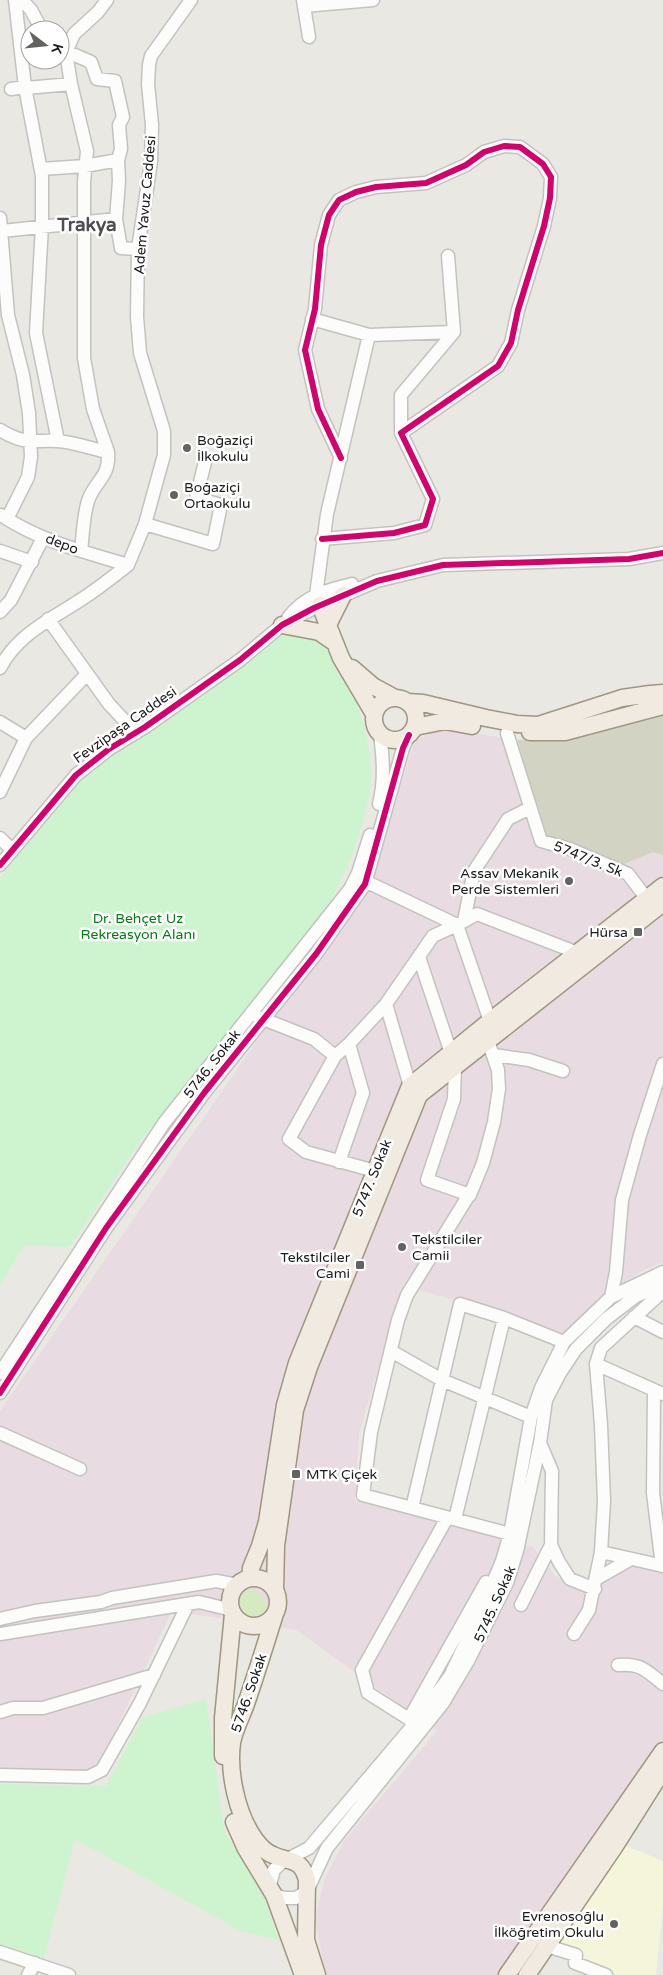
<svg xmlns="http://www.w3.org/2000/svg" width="663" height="1975" viewBox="0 0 663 1975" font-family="'Varela Round',sans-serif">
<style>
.industrial{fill:#e8dbe2}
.education{fill:#f5f5db}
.construction{fill:#d3d3c3}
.grass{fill:#d5eabe}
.park{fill:#cdf4ce}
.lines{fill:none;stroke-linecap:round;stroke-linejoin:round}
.minor-casing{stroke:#c2c2bf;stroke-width:15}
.major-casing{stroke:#9f9680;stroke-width:19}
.minor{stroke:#fcfcfb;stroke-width:12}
.major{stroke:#f0eae1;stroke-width:16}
.cycleway-casing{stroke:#fff;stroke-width:9}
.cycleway{stroke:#d6006c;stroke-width:6}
.poi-dot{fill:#636361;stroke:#fff;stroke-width:2}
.labels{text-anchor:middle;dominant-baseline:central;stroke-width:5;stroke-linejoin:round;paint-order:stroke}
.street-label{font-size:14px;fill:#1b1b1b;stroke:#fff}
.poi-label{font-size:14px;fill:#1b1b1b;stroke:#fff;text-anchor:start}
.park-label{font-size:14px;fill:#047d11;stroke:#fff}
.district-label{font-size:19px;font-weight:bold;fill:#4e4e4e;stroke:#fff}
</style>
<rect width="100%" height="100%" fill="#eae8e2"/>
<path class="industrial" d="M663,712v550l-23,10 -76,61 -161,-48 -44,149 -4,66 178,47 22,29 22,11 49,-23 37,10v167l-160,234h-177l-11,-54 9,-41 20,-39 93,-110 -141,-101 -124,-19 -74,156 -9,6 -89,-1v-361l370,-533 45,-137 25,-13 78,12 49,-4z"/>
<path class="education" d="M622,1844l41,17v45l-7,69h-39l-37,-13 -25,-20z"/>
<path class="construction" d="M663,712v143l-10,-3 -34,14 -77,-33 -24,-93 49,-4z"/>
<path class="grass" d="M245,1589c6,1 11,1 15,5 6,6 11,19 2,24 -16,8 -40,-19 -17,-29z"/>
<path class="park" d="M279,631l41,1c12,22 26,44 35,67 10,25 19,64 15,90 -7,45 -25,88 -48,127l-184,228 -66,100 -6,3 -41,-2 -25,40v-407l89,-108z
M206,1699l18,132 37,58 18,51 -38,-9 -166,-92 -31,119 -44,-14v-160l106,2 37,-69z"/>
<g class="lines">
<g class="minor-casing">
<path id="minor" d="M15,0l10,87 17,89v50l-6,107 22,108
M22,0l9,10 11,20
M303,0l6,37
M304,6l69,-6
M61,49l30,13 6,17 18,2 8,36 -4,8 2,24 -3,11 1,21 -3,38 5,29 17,1
M26,88l45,-4
M11,89l14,-2
M41,169l44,-3 33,-6
M0,218l8,97 15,60 6,38 2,44 -3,20 -21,42
M2,231l114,-12
M312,319l57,16 85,-3
M0,430c25,15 31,10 57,11 17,1 35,8 51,11
M401,433v-38l53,-63 -6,-76
M1,515c38,26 84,37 127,50
M145,524l68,20 8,-39 -25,-7 9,-36
M322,539l72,-6 31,-8 8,-26 -32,-66 97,-67 13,-23 7,-33 26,-84 6,-28 1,-21 -8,-13 -23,-17 -16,-1 -20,6 -18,13 -40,18 -50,4 -20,5 -17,8 -10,15 -8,30 -6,64 -10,41 13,59 23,49
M0,551l32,11
M81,551c2,-16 2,-34 7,-50 7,-21 22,-23 20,-49l-15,-43 -9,-51v-176l3,-31 -16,-67 -5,-32 8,-18 24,-22 9,-12
M128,565l17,-41 19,-69v-24l-24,-78 -3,-36 1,-68 13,-87 1,-37 -4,-41 1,-19 2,-9 40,-56
M320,605l-4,-10 11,-81 42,-179
M0,612l11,-12 32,-62
M288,618c16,-22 39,-28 64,-34
M48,619l61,85 27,29
M0,668c18,-35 54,-50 85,-71 15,-10 29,-21 43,-32
M0,722l26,16
M507,733l34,108 29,8 58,25 19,25
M0,792l26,-54 61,-64
M379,804c6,-24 4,-46 1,-70
M0,838l12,12
M0,865l76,-90 33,-26 36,-22 95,-67 42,-35 32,-17 63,-27 66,-16 186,-6 34,-6
M365,881l92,44 20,-11 101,39
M464,921l10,-50 34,-52 22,-11
M419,957l32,96
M386,1004l24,82
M258,1017l56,22 21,17
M488,1041l10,29 1,19 -5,33 -11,41 -11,27 -65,105 -9,25 -27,112 -8,63 147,39
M494,1055l35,5 34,11
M455,1066l-1,33 -27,81 43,15
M339,1162l24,-69 -14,-49
M375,1171l-69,-19 -17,-13 46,-83 14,-12 37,-40 47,-68 24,-11 33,96
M663,1291l-62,57 -5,16 67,30
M611,1297l5,-25 6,-72 18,-65 23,-71
M634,1317l29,15
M391,1351l51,29 89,37
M0,1373l164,-250 186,-234 8,-16 12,-38
M654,1390l-1,103 9,73
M0,1393l106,-165 98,-135 112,-139 49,-70 38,-136 6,-13
M0,1433l80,36
M540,1443l12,28 -1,74 8,17 11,17 25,10
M412,1508l48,-204 44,14 60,24
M455,1519l49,-201
M601,1552l62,14
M596,1579l35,-20
M521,1605l30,-60
M0,1619l35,-8 66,-9 11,-4 104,-17 22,4
M0,1634l199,-32 33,8
M574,1634l15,-24 12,-58 3,-51 -3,-76 -5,-61
M618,1665c22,-2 28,5 45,19
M0,1712l13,-4h30l111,-33
M409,1719l-41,-26 -6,-23 85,-152
M415,1723l-6,-4 77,-137
M0,1775l88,2 14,-7 38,-67 48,-99
M269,1888l5,-18 8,-8 27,-14 106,-125 35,-47 33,-70 19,-45 8,-27 21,-117 10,-29 23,-46 47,-45 52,-25
M274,1895l11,3h11l11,-7 20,-43 116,-145 25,-42 39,-78 10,-32 23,-108 6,-43 14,-27 16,-24 30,-30 30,-23 27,-12
M547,1946l29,9 -1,8 31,12
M0,1952l69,23
M28,1975l7,-12"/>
</g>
<g class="major-casing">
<path id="major" d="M320,605l21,53 33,56
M282,625l37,7 16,11
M328,625l15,-30
M352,668l21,18 22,12
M374 719a21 21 0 1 1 42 0a21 21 0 1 1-42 0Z
M408,702l15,1 63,15 31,6 21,1 84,-27 28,-4 13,-1
M415,727l30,-6 27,5
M530,732h35l98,-26
M230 1602a24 24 0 1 1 48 0a24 24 0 1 1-48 0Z
M250,1578l1,-10 9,-22 7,-24 18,-117 12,-42 113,-277 80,-65 173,-135
M275,1590l1,-44 19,-136 14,-43 110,-272 244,-192
M274,1617c-9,29 -18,58 -28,87 -4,12 -12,26 -14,39 -4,29 5,71 22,95 5,7 11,14 19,17 17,8 28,2 34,25l-1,60 11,35
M223,1756v-38l10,-104
M234,1822l11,25 29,48 29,80
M507,1975l156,-224
M527,1975l88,-129 48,-76"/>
</g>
<use href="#minor" class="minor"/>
<use href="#major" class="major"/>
<g class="cycleway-casing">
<path id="cycleway" d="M322,539l72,-6 31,-8 8,-26 -32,-66 97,-67 13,-23 7,-33 26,-84 6,-28 1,-21 -8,-13 -23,-17 -16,-1 -20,6 -18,13 -40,18 -50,4 -20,5 -17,8 -10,15 -8,30 -6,64 -10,41 13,59 23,49
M0,865l76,-90 33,-26 36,-22 95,-67 42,-35 32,-17 63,-27 66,-16 186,-6 34,-6
M0,1393l106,-165 98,-135 112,-139 49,-70 38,-136 6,-13"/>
</g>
<use href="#cycleway" class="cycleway"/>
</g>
<g class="poi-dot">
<circle cx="187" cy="448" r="5"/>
<circle cx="174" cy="495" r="5"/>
<circle cx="569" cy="881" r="5"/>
<rect x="633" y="927" width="10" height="10" rx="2.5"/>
<circle cx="402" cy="1247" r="5"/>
<rect x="355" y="1260" width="10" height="10" rx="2.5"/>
<rect x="291" y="1469" width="10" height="10" rx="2.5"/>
<circle cx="614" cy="1924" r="5"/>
</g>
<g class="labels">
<g class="street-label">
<text transform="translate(145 205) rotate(-85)">Adem Yavuz Caddesi</text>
<text transform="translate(62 544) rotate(21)">depo</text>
<text transform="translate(125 725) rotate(-35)">Fevzipaşa Caddesi</text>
<text transform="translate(588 859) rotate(22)">5747/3. Sk</text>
<text transform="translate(212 1064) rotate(-52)">5746. Sokak</text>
<text transform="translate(372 1178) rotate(-68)">5747. Sokak</text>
<text transform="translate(495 1604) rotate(-66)">5745. Sokak</text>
<text transform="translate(249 1693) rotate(-71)">5746. Sokak</text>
</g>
<g class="poi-label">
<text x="197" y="440">Boğaziçi<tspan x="197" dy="16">İlkokulu</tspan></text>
<text x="184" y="487">Boğaziçi<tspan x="184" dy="16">Ortaokulu</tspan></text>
<text x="559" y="873" text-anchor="end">Assav Mekanik<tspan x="559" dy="16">Perde Sistemleri</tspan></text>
<text x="628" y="932" text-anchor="end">Hürsa</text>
<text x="412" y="1239">Tekstilciler<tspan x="412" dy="16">Camii</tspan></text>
<text x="350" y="1257" text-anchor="end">Tekstilciler<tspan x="350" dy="16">Cami</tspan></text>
<text x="306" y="1474">MTK Çiçek</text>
<text x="604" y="1916" text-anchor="end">Evrenosoğlu<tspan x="604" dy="16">İlköğretim Okulu</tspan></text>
</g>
<g class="park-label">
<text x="138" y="918">Dr. Behçet Uz<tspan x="138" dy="16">Rekreasyon Alanı</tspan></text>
</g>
<g class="district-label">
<text x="87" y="225">Trakya</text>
</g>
</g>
<g transform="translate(45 45) rotate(106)"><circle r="24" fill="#ffffff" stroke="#a4a4a4"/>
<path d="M0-4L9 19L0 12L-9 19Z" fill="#636361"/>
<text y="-8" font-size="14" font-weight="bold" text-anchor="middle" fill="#1b1b1b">K</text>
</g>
</svg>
